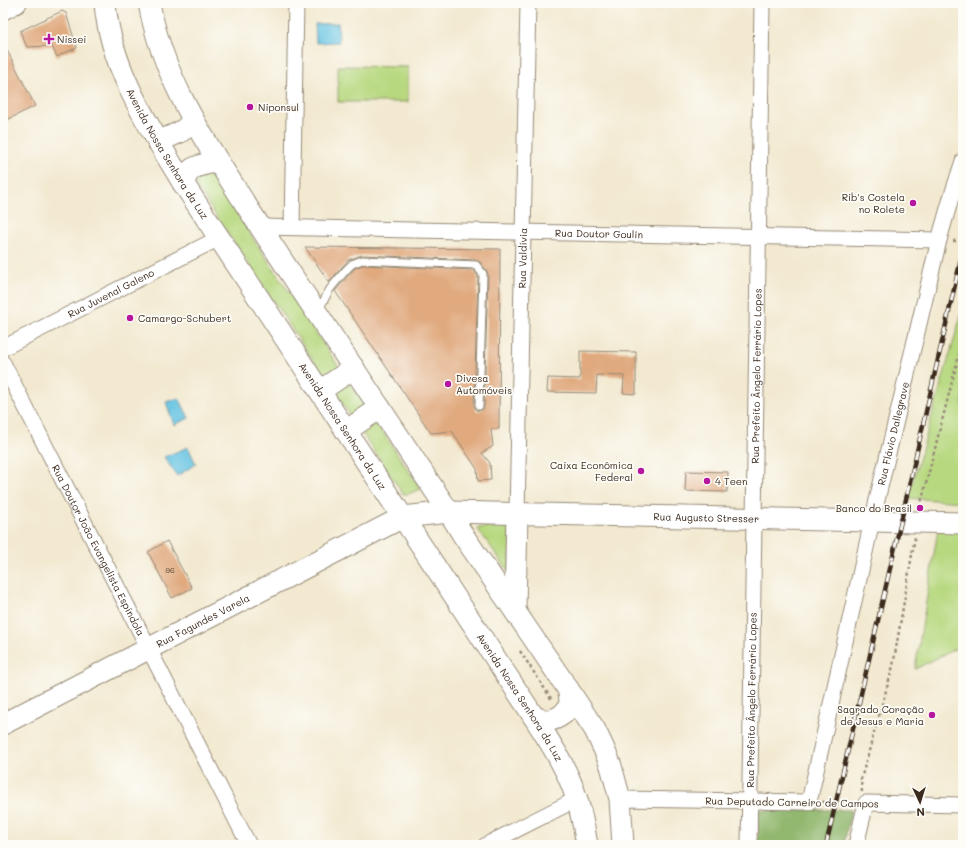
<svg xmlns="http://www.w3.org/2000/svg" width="966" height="848" viewBox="0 0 966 848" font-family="Mali,sans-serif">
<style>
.green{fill:#b7d87f;stroke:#79814e}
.forest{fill:#91b86e;stroke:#667146}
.water{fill:#64c3e2;stroke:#507680}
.building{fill:#e0a97e}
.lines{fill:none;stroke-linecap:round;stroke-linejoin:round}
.service-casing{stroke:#968a77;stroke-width:9}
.minor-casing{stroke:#968a77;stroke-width:17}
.tertiary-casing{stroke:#968a77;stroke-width:21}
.secondary-casing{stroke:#968a77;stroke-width:23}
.path{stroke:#968a77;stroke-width:2.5;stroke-dasharray:3 3;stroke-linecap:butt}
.service{stroke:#fff;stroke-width:7}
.minor{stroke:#fff;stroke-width:15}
.tertiary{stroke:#fff;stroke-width:19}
.secondary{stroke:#fff;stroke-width:21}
.rail-casing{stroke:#3b2a1e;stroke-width:4.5}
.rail{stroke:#fdfcf7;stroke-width:3;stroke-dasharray:9;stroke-linecap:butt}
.poi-dot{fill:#b5179e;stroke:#fdfcf7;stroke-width:1.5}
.labels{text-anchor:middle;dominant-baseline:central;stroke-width:3.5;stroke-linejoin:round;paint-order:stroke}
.number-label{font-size:8px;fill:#644a36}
.poi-label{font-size:10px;fill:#3b2a1e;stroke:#fdfcf7;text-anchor:start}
.street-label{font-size:10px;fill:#3b2a1e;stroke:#fdfcf7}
</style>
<rect width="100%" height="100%" fill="#fdfcf7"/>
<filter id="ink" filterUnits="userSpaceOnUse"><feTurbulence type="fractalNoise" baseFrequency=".025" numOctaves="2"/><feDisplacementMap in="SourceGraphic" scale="8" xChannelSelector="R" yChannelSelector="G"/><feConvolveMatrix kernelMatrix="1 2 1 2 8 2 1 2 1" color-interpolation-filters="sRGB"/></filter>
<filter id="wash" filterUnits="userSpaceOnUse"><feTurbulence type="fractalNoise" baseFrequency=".012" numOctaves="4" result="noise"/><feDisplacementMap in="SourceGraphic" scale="16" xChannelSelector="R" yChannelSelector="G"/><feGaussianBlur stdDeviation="0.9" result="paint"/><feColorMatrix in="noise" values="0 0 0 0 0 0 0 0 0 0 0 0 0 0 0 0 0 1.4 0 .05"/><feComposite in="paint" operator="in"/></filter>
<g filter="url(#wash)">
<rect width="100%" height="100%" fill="#f2e9d0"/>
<path class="green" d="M338,66l70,1v35h-70z
M210,174l206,308 5,7 -13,5h-5l-209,-311z
M963,311v191l-55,-4 54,-186z
M510,525v48l-33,-45z
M938,529l25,2v114l-48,24z"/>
<path class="forest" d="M758,810h93l-7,35h-86z"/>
<path class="water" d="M338,23l1,19 -23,1 -1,-19z
M179,398l10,20 -15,7 -8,-23z
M188,447l8,17 -19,12 -13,-19z"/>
<g id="blocks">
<path class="building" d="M62,11l4,2 11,35 -13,5 -7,4 -5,-11 -25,1 -7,-16z
M3,42l32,64 -32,16z
M305,247l195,2 -1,180h-8l2,17 -11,7 8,10 1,17 -13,1 -1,-12 -25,-38 -21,2 -96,-142 20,-23 8,-3 110,5 5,6 -4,130 2,4 3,1 4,-2 1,-3 4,-132 -1,-3 -7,-9 -4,-2 -114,-5 -14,5 -19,22z
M580,351l56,1v42l-13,-1 1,-17 -27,-1 -1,18 -49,-1 1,-14 32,1z
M686,471l42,1 -1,20 -42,-1z
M167,541l25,47 -20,10 -24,-46z"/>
</g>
</g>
<g filter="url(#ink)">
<use href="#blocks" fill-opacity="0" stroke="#968a77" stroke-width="1"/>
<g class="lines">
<g class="service-casing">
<path id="service" d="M318,311l12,-22 15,-18 7,-7 10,-4 114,5 7,9 -4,132"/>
</g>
<g class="minor-casing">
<g id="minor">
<path id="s1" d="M260,227l679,13"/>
<path d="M292,227l4,-224"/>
<path id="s2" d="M3,348l216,-110"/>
<path id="s3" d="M3,363l246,482"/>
<path id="s4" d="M517,513l11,-510"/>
<path id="s5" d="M620,799l189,3 63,-281 67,-281 12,-42 12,-37"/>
<path d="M486,845l91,-46"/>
<path id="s6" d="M749,845l13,-842"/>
<path d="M856,845l10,-42 97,2"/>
</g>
</g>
<g class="tertiary-casing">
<path id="tertiary" d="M3,10l14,-7"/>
</g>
<g class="secondary-casing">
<g id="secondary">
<path id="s7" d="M105,3c5,65 45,125 78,180l351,534c14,22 29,45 39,71 7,18 11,38 14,57"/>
<path d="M149,3c12,66 47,125 83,180 20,32 41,63 61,94 52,78 104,157 156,235l14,23 105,154 27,41 9,19 7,17 9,33 3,46"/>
<path d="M158,142l22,-10 6,-4 7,-8"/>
<path d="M183,183c2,-4 4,-9 7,-12 6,-6 19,-8 28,-9"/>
<path d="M320,391l34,-23"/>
<path d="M346,431l34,-23"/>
<path d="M515,611l2,-98"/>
<path d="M534,717c3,1 6,2 9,3 11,2 25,-6 27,-18 0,-4 -1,-9 -2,-13"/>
<path id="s8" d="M3,724l400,-207 46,-5 514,11"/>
</g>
</g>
<path class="path" d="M953,241h10
M920,507l43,-168
M520,651l32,49
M862,792l-1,-13 32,-113 22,-129
M822,802l31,1"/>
<use href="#service" class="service"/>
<use href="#minor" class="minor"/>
<use href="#tertiary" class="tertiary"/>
<use href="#secondary" class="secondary"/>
<g class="rail-casing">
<path id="rail" d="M826,845l75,-324 62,-271"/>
</g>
<use href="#rail" class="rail"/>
</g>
</g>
<g class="poi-dot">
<path d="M47 33h4v4h4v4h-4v4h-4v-4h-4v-4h4z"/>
<circle cx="250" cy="107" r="4"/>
<circle cx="913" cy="203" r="4"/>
<circle cx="130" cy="318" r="4"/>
<circle cx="448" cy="384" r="4"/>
<circle cx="641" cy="471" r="4"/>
<circle cx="707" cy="481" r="4"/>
<circle cx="920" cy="508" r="4"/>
<circle cx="932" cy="715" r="4"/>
</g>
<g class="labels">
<g class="number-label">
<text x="170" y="570">96</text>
</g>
<g class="poi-label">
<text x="57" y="39">Nissei</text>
<text x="258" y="107">Niponsul</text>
<text x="905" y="197" text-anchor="end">Rib's Costela<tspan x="905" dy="12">no Rolete</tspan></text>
<text x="138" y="318">Camargo-Schubert</text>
<text x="456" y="378">Divesa<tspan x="456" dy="12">Automóveis</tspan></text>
<text x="633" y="465" text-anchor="end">Caixa Econômica<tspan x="633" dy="12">Federal</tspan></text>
<text x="715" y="481">4 Teen</text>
<text x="912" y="508" text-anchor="end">Banco do Brasil</text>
<text x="924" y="709" text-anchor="end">Sagrado Coração<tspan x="924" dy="12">de Jesus e Maria</tspan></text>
</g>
<g class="street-label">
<text stroke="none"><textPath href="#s7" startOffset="165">Avenida Nossa Senhora da Luz</textPath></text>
<text stroke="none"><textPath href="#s1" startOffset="339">Rua Doutor Goulin</textPath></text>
<text stroke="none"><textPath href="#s4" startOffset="255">Rua Valdívia</textPath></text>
<text stroke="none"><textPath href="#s2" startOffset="121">Rua Juvenal Galeno</textPath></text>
<text stroke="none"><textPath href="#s6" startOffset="469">Rua Prefeito Ângelo Ferrário Lopes</textPath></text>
<text stroke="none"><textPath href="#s7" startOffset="489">Avenida Nossa Senhora da Luz</textPath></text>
<text stroke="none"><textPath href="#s5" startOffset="567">Rua Flávio Dallegrave</textPath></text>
<text stroke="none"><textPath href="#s8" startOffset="754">Rua Augusto Stresser</textPath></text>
<text stroke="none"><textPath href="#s3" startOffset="210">Rua Doutor João Evangelista Espíndola</textPath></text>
<text stroke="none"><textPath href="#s8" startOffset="225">Rua Fagundes Varela</textPath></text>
<text stroke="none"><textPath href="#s7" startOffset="813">Avenida Nossa Senhora da Luz</textPath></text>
<text stroke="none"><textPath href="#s6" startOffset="145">Rua Prefeito Ângelo Ferrário Lopes</textPath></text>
<text transform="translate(792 802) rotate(1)">Rua Deputado Carneiro de Campos</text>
</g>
</g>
<rect width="966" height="848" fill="none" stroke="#fdfcf7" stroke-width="16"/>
<g transform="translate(920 802) rotate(176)" stroke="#fdfcf7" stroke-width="3" paint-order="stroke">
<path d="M0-3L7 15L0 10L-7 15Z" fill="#3b2a1e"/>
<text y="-6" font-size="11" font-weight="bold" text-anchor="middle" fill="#3b2a1e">N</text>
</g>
</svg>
